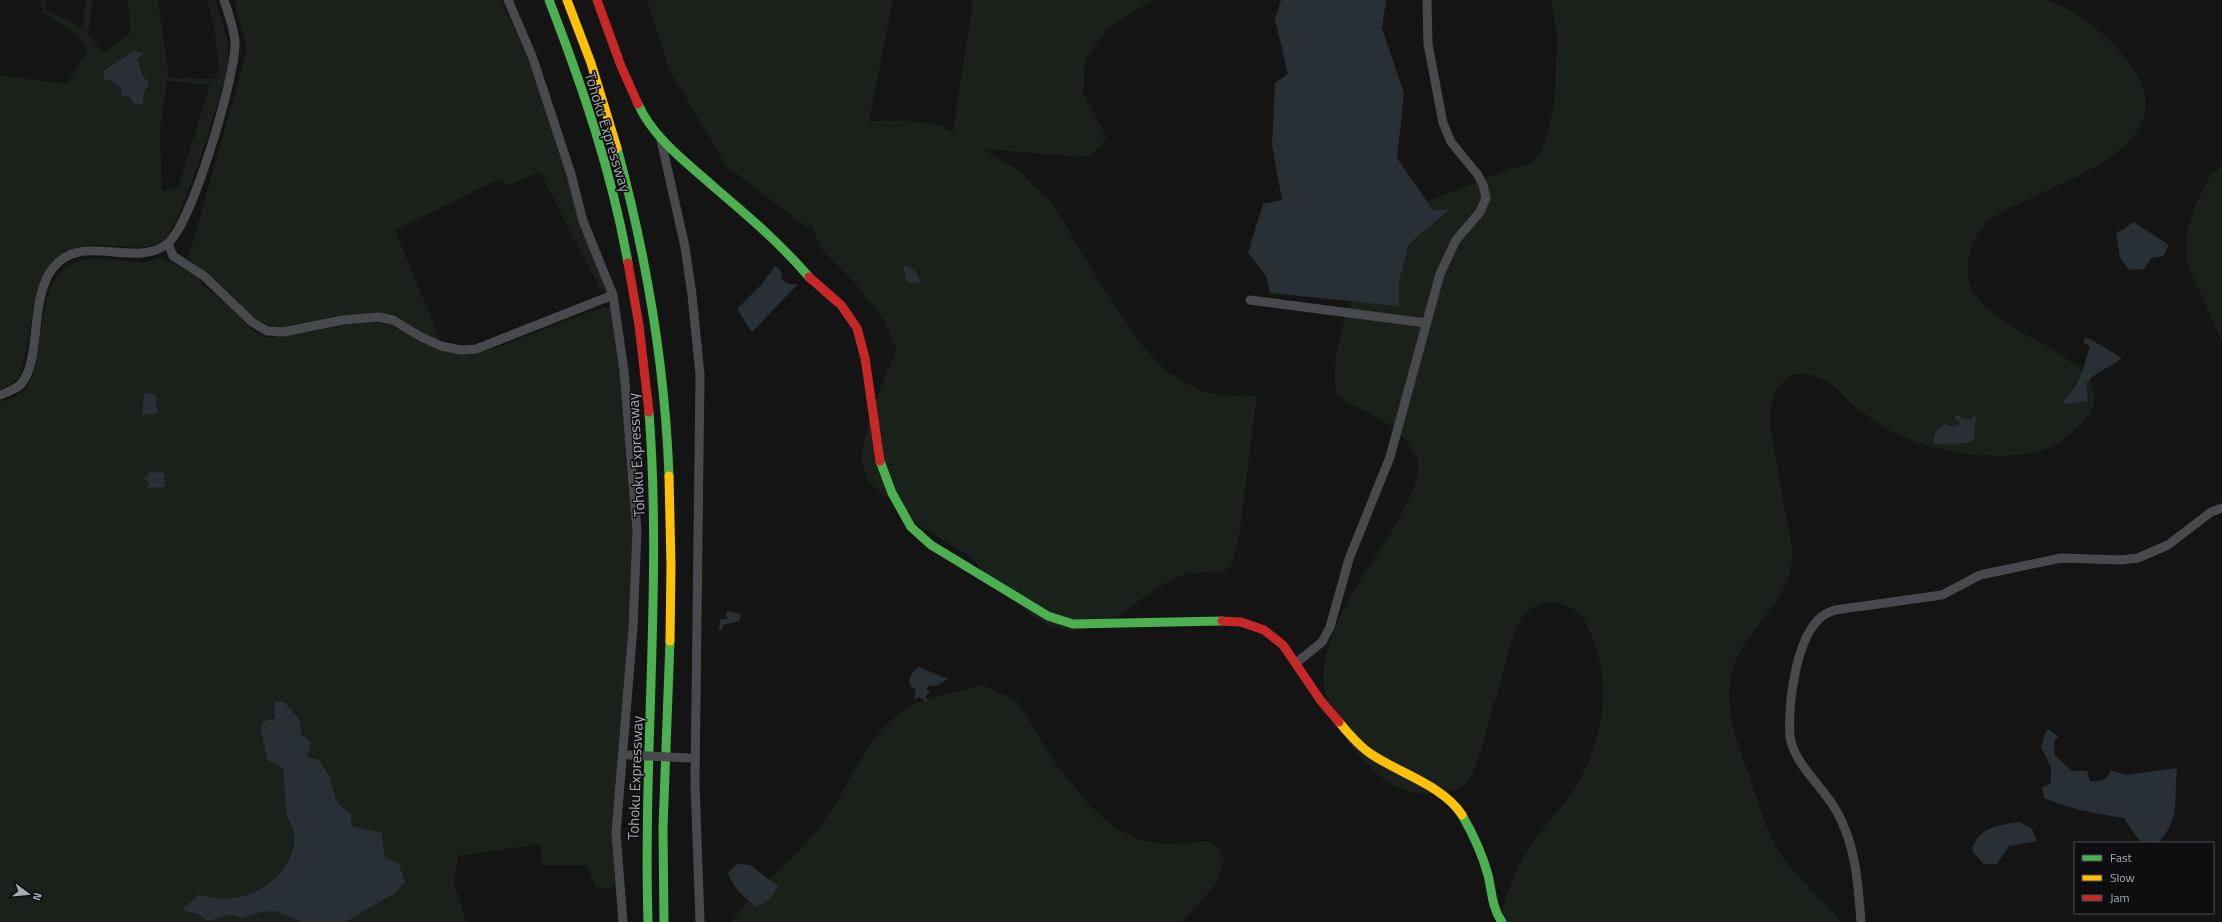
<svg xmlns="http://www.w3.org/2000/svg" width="2222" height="922" viewBox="0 0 2222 922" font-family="'Titillium Web',sans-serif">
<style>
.green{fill:#1a211b;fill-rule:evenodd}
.water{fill:#283036}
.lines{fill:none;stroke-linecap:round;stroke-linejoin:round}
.street{stroke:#48494d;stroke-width:9}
.fast{stroke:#4caf50;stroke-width:9}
.slow{stroke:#ffc107;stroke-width:9}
.jam{stroke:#c62828;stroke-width:9}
.street-bridge{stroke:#48494d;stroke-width:9}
.labels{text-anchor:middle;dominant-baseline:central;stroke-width:3;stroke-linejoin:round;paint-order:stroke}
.street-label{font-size:15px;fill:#a5abb5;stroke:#0e0e10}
</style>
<rect width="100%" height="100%" fill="#141414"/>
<path class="green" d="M40,0h5l1,10 36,18 4,-28h7l-5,34 16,19 26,-20 -2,-33h30l11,78 45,1 5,-8 -5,-46 -7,-25h8c6,19 16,41 13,62 -3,24 -48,167 -64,178 -31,21 -81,-15 -113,27 -20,25 -19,58 -26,88 -2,7 -3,17 -7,23 -4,5 -13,9 -18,12v-315l67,9 21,-34 -12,-16 -33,-22zM134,51l10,2 -7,6 6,17 6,6 -5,12 -1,11h-9l-4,-8 -8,-1 -1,-8 -8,-7 -9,-2v-10zM167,81l43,3 -32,104 -16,3 -2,-62z
M234,0h267l25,54 82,235 -6,3 -62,-120 -34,14 -4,-8 -107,52 47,114 -52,-30h-28l-80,15 -15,-2 -11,-8 -69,-61 6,-16 54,-192z
M647,0h246l-24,122c23,-3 64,-2 84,10l20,-132h179l-45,29 -22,31 -2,34 24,44 -17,19 -108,-8 36,21 33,31 46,77 42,64 28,30 34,19 30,6 26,-2 -18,142 -8,29 -8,6 -35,1 -17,7 -25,16 -27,20 -29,12 -19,3 -21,-5 -19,-12 -33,-28 -29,-30 -51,-31 -50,-44 -7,-23 8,-38 17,-47 10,-20 -1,-9 -12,-25 -27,-35 -35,-35 -10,-25 -3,4 -82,-62 -57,-97z
M1551,0h498c35,15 69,42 88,75 46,81 -102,112 -147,145 -16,12 -24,37 -22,56 6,56 136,74 126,126 -2,14 -19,28 -29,36 -38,33 -140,15 -179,-10 -11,-6 -22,-14 -32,-22 -12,-11 -21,-24 -36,-29 -10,-4 -22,-5 -30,1 -29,21 -15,58 -11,87 3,15 5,31 8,46 2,13 6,26 7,39 3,43 -34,68 -52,102 -24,43 -2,92 13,135 8,22 14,45 26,65 17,26 43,45 62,70h-342c7,-26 15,-51 30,-74 12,-19 29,-35 42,-54 35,-55 44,-114 14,-173 -5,-9 -17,-16 -28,-18 -12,-2 -28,4 -35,15 -9,13 -13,33 -17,48 -7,26 -15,51 -22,77 -4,13 -8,32 -18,41 -9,8 -21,8 -33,10 -16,1 -35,-5 -48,-15 -28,-21 -52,-54 -59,-88 -11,-59 50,-126 75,-175 9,-17 19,-35 18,-54 -1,-7 -7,-14 -11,-20 -16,-23 -48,-31 -70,-47 -8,-29 7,-77 18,-105 10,-26 27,-52 41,-76l113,-45 22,-6 9,-9 8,-22 7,-34 2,-63z
M2222,165v177l-35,-79v-31l8,-26 16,-32z
M161,257l38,21 2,6 24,19 30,29 13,6 98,-16 24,2 32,19 47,12 34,-10 94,-36 14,-2 11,65 13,158 -5,95 -17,207 2,55 -19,2 -10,-24h-44l-2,-21 -82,12 -4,27 12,39h-119l48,-29 10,-11 -6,-18 -14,-7 -3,-24 -30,-7 -1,-12 -13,-10 -9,-28 -10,-16 -12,-3 4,-15 -10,-8 -1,-14 -16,-18h-10l1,16 -13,4 -1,9 6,29 16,9 4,47 7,18 -5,27 -17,21 -15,10 -24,6 -21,1 -13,-5 -17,16 15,4 11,7 22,-6 12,3 20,-6 13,-1 27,11h-302v-520c7,-3 20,-6 25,-12 23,-31 7,-109 49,-127 22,-9 47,-1 70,-1 5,0 12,-3 17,-5z
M983,685l34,16 40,65 33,40 26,23 27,12 31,4 28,-4 9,1 9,7 4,11 -8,24 -34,38h-451c27,-36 64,-62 91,-98 27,-36 41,-83 78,-111 24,-19 54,-19 83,-28z"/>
<path class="water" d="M1281,0h105l-4,29 22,64 -7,65 36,52h16l-40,34 -10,37v25l-129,-13 -4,-17 -18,-23 15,-49 19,-4 -10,-55 3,-62 13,-9 -13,-55z
M134,51l10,2 -7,6 6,17 6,6 -5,12 -1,11 -9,-1 -4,-7 -8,-1 -1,-8 -8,-7 -9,-2v-9z
M2133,222l36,23 -6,11 -12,2 -7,11 -15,1 -9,-12 -4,-26 7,-2z
M775,266l6,5 1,9 7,4h9l-46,48 -15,-23 24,-24z
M903,266c11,0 13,6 17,15l-2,2 -11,-1z
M2085,338l5,1 32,19c-14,11 -24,12 -36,25l2,18 -23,3 -2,-4c18,-13 20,-34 27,-53l-7,-5z
M144,393l11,2 3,18 -16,2z
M1957,414l6,5 8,1 2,-4 3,1 -2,22 -7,4 -32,1 -2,-3 4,-11 8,-7 4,3h9l2,-4 -5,-4z
M150,472l14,1 1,14 -18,1 3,-4 -6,-6z
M728,611l13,3 -2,7 -16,4 -1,5h-3l1,-10 8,-2 -2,-3z
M919,667l29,12 -10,6 -10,1 -1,3 3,4 -4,2 1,7 -8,-5 -5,3 2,-11 -6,-3c-2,-7 2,-16 9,-19z
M274,702h10l16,18 1,14 10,8 -4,15 12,3 10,16 9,28 13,10 1,12 30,7 3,24 14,7 6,18 -10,11 -49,29h-44l-27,-11 -13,1 -20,6 -12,-3 -22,6 -11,-7 -15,-4 17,-16c40,16 96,-12 95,-59 0,-7 -6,-14 -7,-20 -3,-15 -2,-31 -4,-46l-16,-9 -6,-30 1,-8 13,-4z
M2047,729l11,7 -4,7 1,12 17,16h15l3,10c10,2 17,-1 21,-11l14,5 52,-7c-4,32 5,46 -18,74l-18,1 -17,-25c-27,-4 -54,-9 -80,-20l-2,-10 9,-5v-16l-10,-20z
M2020,822l12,7 5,12 -28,5 -12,18h-13l-12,-13c5,-24 26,-26 48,-29z
M737,864l13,1 28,21c-5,10 -11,19 -23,20 -12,-10 -22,-18 -27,-33z"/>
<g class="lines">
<path class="street" d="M508,0l24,56 39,118 12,47 30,74 11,76 13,160 -4,97 -17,205 7,89
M661,140l24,107 7,48 8,80 -5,408 5,139
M168,243l5,13 31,20 48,46 15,9 16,1 60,-12 35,-3 15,3 28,17 20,9 20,4 15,-1 137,-54
M1250,300l176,23
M0,395c6,-2 17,-7 21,-11 21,-24 8,-86 32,-116 29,-37 81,1 114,-24 25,-19 68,-167 68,-200 0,-14 -7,-31 -11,-44
M1296,663l26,-21 8,-15 19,-68 41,-102 50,-183 16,-34 24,-28 6,-14 -3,-13 -5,-10 -27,-33 -8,-19 -15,-79 -1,-44
M1861,922c-3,-38 -5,-76 -24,-110 -13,-25 -42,-46 -47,-75 -2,-31 5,-95 29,-118 5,-5 10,-7 16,-9l107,-15 38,-20 81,-17 60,2 17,-2 30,-13 43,-33 11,-4"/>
<path class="fast" d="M549,0c33,85 63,173 79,263
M638,104c16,35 48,58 76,83 34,29 66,56 95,90
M617,148c29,107 48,217 52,328
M880,461l12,32 19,34 20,18 117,71 25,8 149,-3
M1462,815c11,19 20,38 26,60 4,17 4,33 14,47
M648,922c-5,-170 14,-340 1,-510
M664,922l-1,-94 7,-187"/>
<path class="slow" d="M567,0l24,63 26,85
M669,476l2,89 -1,76
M1339,722c9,11 20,24 32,32 28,19 73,32 91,61"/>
<path class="jam" d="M597,0l24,66 17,38
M628,263l11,62 10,87
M809,277l32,28 16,23 8,30 15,103
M1222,621l19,1 23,8 19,15 38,56 18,21"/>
<path class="street-bridge" d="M629,755l60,3"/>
</g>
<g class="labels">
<g class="street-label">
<text transform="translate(608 132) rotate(73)">Tohoku Expressway</text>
<text transform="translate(636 455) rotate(-93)">Tohoku Expressway</text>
<text transform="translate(635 778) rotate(-88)">Tohoku Expressway</text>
</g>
</g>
<rect x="2074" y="842" width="140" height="72" fill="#0e0e10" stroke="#4a4d52"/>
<rect x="2082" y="855" width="20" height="6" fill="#4caf50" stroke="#4a4d52"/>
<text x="2110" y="862" font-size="12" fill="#a5abb5">Fast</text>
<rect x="2082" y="875" width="20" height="6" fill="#ffc107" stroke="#4a4d52"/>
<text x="2110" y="882" font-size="12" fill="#a5abb5">Slow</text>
<rect x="2082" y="895" width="20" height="6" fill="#c62828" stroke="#4a4d52"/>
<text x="2110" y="902" font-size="12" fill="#a5abb5">Jam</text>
<g transform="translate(28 894) rotate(106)" stroke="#0e0e10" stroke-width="3" paint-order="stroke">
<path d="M0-3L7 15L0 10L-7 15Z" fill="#a5abb5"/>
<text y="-6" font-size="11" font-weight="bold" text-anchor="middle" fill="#a5abb5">N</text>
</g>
</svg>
